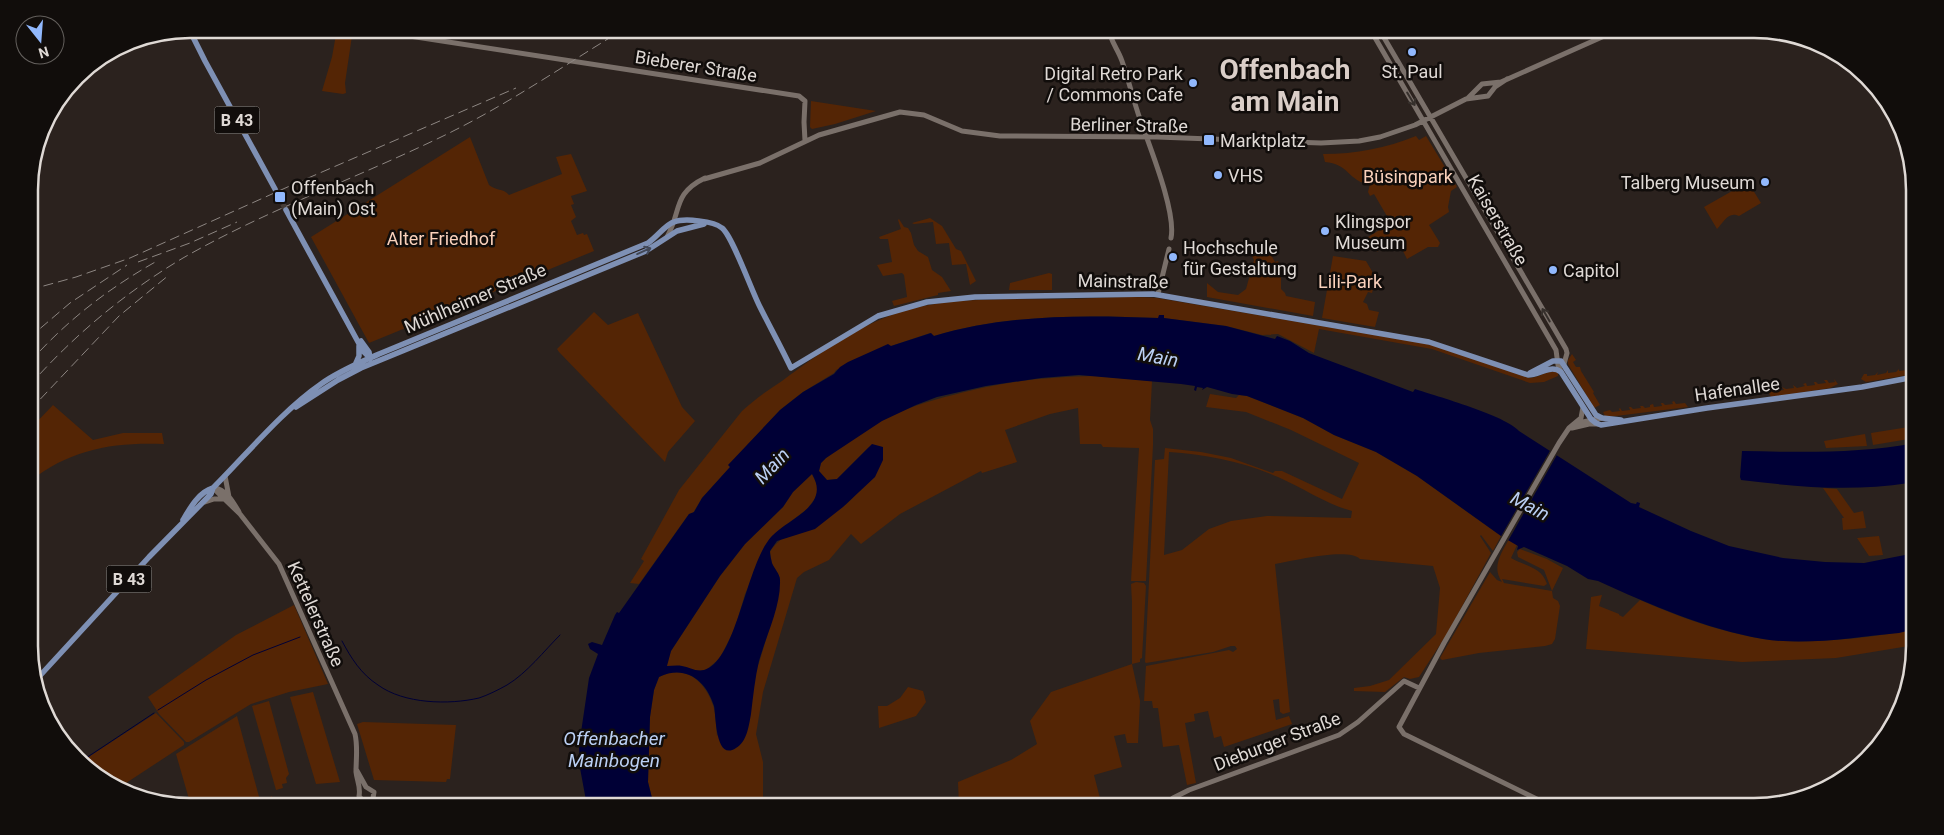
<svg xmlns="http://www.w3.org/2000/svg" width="1944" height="835" viewBox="0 0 1944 835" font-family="Roboto,sans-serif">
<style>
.green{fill:#542505;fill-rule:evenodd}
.water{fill:#000036;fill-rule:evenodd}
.pier{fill:#2b221e}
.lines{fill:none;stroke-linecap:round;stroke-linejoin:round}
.stream{stroke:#000036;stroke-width:1}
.primary-tunnel{stroke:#463d39;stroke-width:5.5;stroke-dasharray:5.5 3;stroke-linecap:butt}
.secondary{stroke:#7a706a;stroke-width:5}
.primary{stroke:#7e90b4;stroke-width:5.5}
.rail{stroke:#8d8682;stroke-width:1;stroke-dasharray:10 5;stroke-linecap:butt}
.oneway{stroke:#36302c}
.oneway2{stroke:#424857}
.poi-dot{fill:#91b8fd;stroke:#110d0b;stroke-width:2}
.labels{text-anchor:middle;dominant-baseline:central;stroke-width:5;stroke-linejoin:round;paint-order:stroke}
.shield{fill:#110d0b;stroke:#a19c98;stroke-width:1}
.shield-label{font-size:16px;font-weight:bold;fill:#dfd9d5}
.street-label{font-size:18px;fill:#dfd9d5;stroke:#110d0b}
.poi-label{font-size:18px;fill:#dfd9d5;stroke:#110d0b;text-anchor:start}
.park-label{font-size:18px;fill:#fad1bb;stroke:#110d0b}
.water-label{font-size:19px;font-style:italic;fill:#bbd0f4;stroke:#110d0b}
.town-label{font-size:28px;font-weight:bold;fill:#dacec8;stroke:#110d0b}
.rim{fill:none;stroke:#dfd9d5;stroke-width:2.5}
</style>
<rect width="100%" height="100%" fill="#2b221e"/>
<path class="green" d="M337,29h16l-8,54 1,10 -3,1 -21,-3 10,-34z
M811,101l65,10 -41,13 -23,5 -2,-2z
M1416,136l3,4 7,-4 31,51 -6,4 -3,16 1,5 -20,13 11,18 -2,4h-10l-21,12 -5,-10 -24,-1v4l-10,-15 23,-14 -17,-29 -4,2 -2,-4 3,-12 -2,-2 -3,6c-19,-6 -18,-20 -41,-22l-2,-8c33,0 63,-6 93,-18z
M470,137l19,48c7,6 14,3 20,10l53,-21 -6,-17 15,-3 16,37 -16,5 3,8 -3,1 5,12 -5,4 6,14 6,-2 1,2 3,-1 7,17 -225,92 -58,-106z
M1748,182l13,21 -22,13c-11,-5 -15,6 -22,13l-13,-22z
M930,218l12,8 14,23 5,2 15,30 -6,4 -4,-21 -14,1 -3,-22 -13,1 -3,-22 -19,2 -2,-1z
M899,219l5,8 4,1 3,5 3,12 4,6 10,6 4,13 10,7 9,14 -13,2v2l-44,11 -2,-5 15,-4 -3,-22 -2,-2 -19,3 -6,-11 15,-3 -4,-23h-8l-1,-2 22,-8 -3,-9z
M1250,246h12l6,4 7,12 3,-1 3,9v19l4,4 1,3 29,6 -2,14 -106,-19v-14l11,9 20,3 8,-6 8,-29 -6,-12z
M1333,256l33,5 10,17 -4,15 -4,-1 -5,10 4,2 2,6 10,2 -4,15 -53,-9z
M1049,273l3,1v16h-43l1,-7z
M1157,298l276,47 96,33c11,0 18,-9 29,-6v4l-14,6 -14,1 -98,-34 -113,-20 -5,24 -36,-19 -16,1 -36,-9 -63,-8 1,-2 -5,2c-76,-3 -152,-4 -225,18l-4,-3 -39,13 -55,24 -2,3 -31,19 -23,18 -51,56 1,1 -28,31 -9,15 -4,1 -50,70 -9,-1 14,-22 -3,-2 38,-69 63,-79c13,-12 26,-21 40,-30 44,-33 92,-67 147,-76 43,-8 89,-5 133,-6 32,0 64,-4 95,-1z
M594,312l14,13 30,-12 44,94 13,14 -27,31 -3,10 -106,-110 -2,-3z
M1572,354l4,6 -3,2 3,5h4l1,4 13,21 -1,1 7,12 -6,3 -26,-44v-4z
M1908,367h1v3l5,-1v5l-48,8 -5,-3 3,-5h3v2l8,-1 3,-3 -1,3 9,-2 2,-3v3l8,-1 3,-3v2l8,-1z
M1097,376l55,5 -2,39 3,9v16l-7,136h-15l8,-133 -36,-1 -2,-3h-21l-2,-36 -28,6 -45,16 12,32 -35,11 -1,-2 -81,43 -39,30 -10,-10 -22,26 -25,12 -7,6 -34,114 -7,42 7,28v44h-109l-6,-24 2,-65 4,-27 5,-13c26,-13 45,3 54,28 3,9 3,21 4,31l42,-73 16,-54 5,-31 -8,-14 -2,-12c15,-27 65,-30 85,-57 6,-8 11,-37 14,-48l-32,32 -10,1 -8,-9 2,-8 5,-5c18,-13 36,-26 55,-37 22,-12 47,-20 72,-26 51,-14 91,-18 144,-19z
M1834,379l4,5 -8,4 -59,9 -4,-7 7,-2 2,3 8,-1 -2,-3 4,2 8,-1 -1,-3 4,3 8,-2 -2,-2 3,-1 1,3 8,-1 -1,-3h2l2,2 8,-1 -2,-3h3l2,3 6,-1z
M1210,394l26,4 3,-3 8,1 56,22 31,17 42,17 41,24 84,60 -8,15 -12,-16 -1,1 11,17 -44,81 -28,43 -9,2 -6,-2 -19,15 -31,-1v-3l16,-2 19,-6 47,-46 4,-46 -7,-22 -73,-7c-12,-12 -67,2 -85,5l15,148 -7,2 -3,-2 -1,-13 -6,1 3,20 13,-4 3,8 -68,23 -3,-11 -7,2 -6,-27 -14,3 1,7 -10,2 11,60 -9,2 -8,-40 -16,2 -5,-39h-5l-1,-7h-8l2,-35 83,-16 4,2 4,-3 -2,-3h-4l-18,6 -67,11 -1,-1 10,-202 9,-1 1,-11 36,4 30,6 42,15 2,-2h7l60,28 17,-36 -68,-33 -45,-18 -40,-5zM1169,452c36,2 75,10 109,25 25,11 48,27 74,34l-1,7 -84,-2 -36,5 -22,8 -27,21 -18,5z
M1674,401l2,3 9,-1 3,4 -72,9h-11l-2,-4 7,-2 2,2 8,-1 -1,-2 1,-1 2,3 8,-1 -1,-3h2l2,2 8,-1 -1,-2h3l2,2 5,-1v-2l3,-1 1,3 8,-1 -1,-3h2l2,2 8,-1 -1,-2z
M53,405l40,35 30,-7h39l2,11c-51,-2 -93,5 -134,37v-52z
M1915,426v12l-42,7 -2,-12z
M1865,434l2,12 -41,2 -2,-7z
M812,474l5,11v11l-10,13 -36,28 -26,57 -10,34 -15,30 -14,12 -9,1 -17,-5h-14l5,-15 49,-75 25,-32 38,-37 10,-15z
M1823,488l14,1 17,24 9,-2 3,17 -23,2 -1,-12h2z
M1879,536l4,19 -14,1 -12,-18z
M1509,539l8,6 -6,13c14,8 31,9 36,26l-3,2 -42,-7 2,4 48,8 -8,-21 -26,-13 -1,-5 3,-3 27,10 16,9 -11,23 1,7 5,3 2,5 -5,33 -3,5 -7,2 -66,7 -37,7 -2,-2 50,-86 7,8 5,2c-11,-15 0,-30 7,-43z
M1136,582l8,1 2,3 -4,72 -2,1v3l-8,2 8,37 -2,42h-11l-2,-9 -11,2 8,31 -28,8 8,31h-143l-1,-24 53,-22 26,-16 -7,-23 21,-29 81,-28v-62l-1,-18z
M1602,595l-3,11 20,8v1l4,2 17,-17c39,17 80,32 123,39 41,6 112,-1 152,-10v16l-79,13 -94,4 -156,-13 5,-52z
M294,605l34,79 -39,8 -38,12 -62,38h-3l-27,-28 -11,-17 88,-62z
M908,687l15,4 3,11 -10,14 -37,12 -1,-22h9l13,-8z
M313,692l27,90 -24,2 -26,-87z
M269,701l20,73 -3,4 1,5 -5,1 1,4 -7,2 -24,-84z
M156,713l28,29v3l-64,42 -36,-27z
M237,716l24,88 11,-8v10h-81l-15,-52z
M363,722l93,3 -6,54h-3l-1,3 -72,-2 -17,-56z"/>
<path class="water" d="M1159,315h5v3l62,8 49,13 2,-3 13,5 19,12 104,39 2,-3c21,7 92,27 104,42l112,72 5,1 1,-2 3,1 -1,4 52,24 38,15 54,12 42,4 39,1 51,-10v76l-16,4c-44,4 -92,13 -136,6 -58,-10 -112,-34 -165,-58l-10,-2 -21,-13 -43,-19 -7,3 1,-4 -17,-10 -84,-60 -41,-24 -42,-17 -31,-17 -56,-22 -15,-2 -25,-7 -5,3 1,-2 -6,-1 -1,4 -2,-1 1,-4 -14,-2 -102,-9 -38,3 -55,8 -49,11 -21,8 -34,16 -56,37 -5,5 -2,8 8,9 10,-1 35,-35 11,3v13l-8,17 -32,30 -28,22 -38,12 -7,10c0,4 1,8 2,12 2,5 8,11 8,17 1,26 -14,56 -21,81 -4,17 -6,36 -8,53 -2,11 -4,28 -15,34 -21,14 -20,-33 -22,-42 -8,-26 -29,-42 -55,-29l-5,13 -4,27 -2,65 6,24h-67l-7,-38 -1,-22 10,-68 9,-24 -8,-5 -2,-5 4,-2 10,3 13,-30 2,-3 2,1 70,-99 5,-2 8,-14 28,-31 -2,-2 52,-55 23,-18 31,-18 6,-7 8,-5 40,-18 3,2 40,-13 3,3c73,-22 149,-21 224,-18zM812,474c19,32 -23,44 -40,62 -26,27 -35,125 -68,134 -8,2 -15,-3 -22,-4 -5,-1 -10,0 -15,0l4,-15 49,-75 25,-32 38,-37 10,-15z
M1915,443v39l-6,1c-58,9 -110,4 -168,-3l-1,-3 2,-26c58,1 115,3 173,-8z"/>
<path class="pier" d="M1551,449l7,4 -50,88 -8,-3z"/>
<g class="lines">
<path class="stream" d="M317,630l7,-3 2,4
M342,641c9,17 19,33 36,44 26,19 71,20 101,13 9,-3 19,-8 28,-13 20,-12 37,-34 53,-50
M158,710l48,-30 47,-25 47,-18
M83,760l71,-47"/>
<path class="primary-tunnel" d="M275,189l11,21"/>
<path class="secondary" d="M364,29l435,67 6,5 -1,21 1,19
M1109,29c1,12 9,20 13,32 8,23 13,47 22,69 9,25 32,84 27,108
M1370,29l186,321 2,15 3,7
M1379,29l187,320 1,4 -3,11
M1468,98l14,-14 19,-2 119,-53
M704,179l56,-16 59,-28 81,-23 24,3 38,16 38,5 157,1 164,6 38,-2 21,-4 35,-12 51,-26 22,-3 7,-9 12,-8
M667,237c15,-26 5,-43 38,-59
M1158,294l11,-45
M1578,423l24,-5
M1572,428l17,-4h9
M225,476l4,21
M213,488l27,26 39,50 76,170c3,13 1,25 1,38 1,9 5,15 3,24l4,5 6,1 4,-4 1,-6 -8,-5 -10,-18
M214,488c12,1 19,14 25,24
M205,502l9,-3h9
M1163,806l10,-8 16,-8 150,-55 19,-13 46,-41 15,7
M1551,806l-147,-72 -5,-7 45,-84 115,-200 10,-15 12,-10 2,-11"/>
<path class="primary" d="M189,29l16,32 70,128
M286,210l77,141 7,7
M361,341l8,11 1,7
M355,365l4,-9v-10
M1530,373l23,-12h8l35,54 6,3 19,2
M296,407l42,-27 23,-12 285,-117 31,-20 27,-7
M183,520c7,-12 16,-28 30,-32
M36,680l113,-123 62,-63 2,-6c34,-34 69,-77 108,-104 18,-13 38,-21 58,-30l269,-111c9,-6 18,-19 26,-21 10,-4 40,-1 48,6 10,7 30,64 38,79 10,20 21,40 31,61l87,-52 49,-14 48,-5 178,-3 276,48 99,33c12,0 22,-11 33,-3l30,47 5,4 5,2 106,-17 155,-21 52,-10"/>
<path class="rail" d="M138,262l52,-19 47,-21
M29,290l47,-13 54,-19 162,-73 224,-97
M29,338l41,-35 57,-38
M30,362c36,-41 79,-74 127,-101
M30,385c44,-50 96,-93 153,-127 82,-47 171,-79 256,-120 65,-31 124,-72 185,-109
M30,410l89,-94 50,-41"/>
</g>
<defs><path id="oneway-shaft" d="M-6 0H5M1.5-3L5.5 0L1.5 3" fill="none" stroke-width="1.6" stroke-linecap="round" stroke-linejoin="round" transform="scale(1.25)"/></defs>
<g class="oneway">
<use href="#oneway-shaft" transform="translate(1411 99) rotate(59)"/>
<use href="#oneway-shaft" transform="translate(1546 315) rotate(-120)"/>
</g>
<use class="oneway2" href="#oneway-shaft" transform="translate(644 251) rotate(-24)"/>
<g class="poi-dot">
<circle cx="1412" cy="52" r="5"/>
<circle cx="1193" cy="83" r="5"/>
<rect x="1203" y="134" width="12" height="12" rx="2.5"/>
<circle cx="1218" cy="175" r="5"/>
<circle cx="1765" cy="182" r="5"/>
<rect x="274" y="191" width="12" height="12" rx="2.5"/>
<circle cx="1325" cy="231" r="5"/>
<circle cx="1173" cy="257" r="5"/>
<circle cx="1553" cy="270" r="5"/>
</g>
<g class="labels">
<g class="shield">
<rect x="214.5" y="106.5" width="45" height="27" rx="4"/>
<rect x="106.5" y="565.5" width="45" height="27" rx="4"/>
</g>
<g class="shield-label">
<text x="237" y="120">B 43</text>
<text x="129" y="579">B 43</text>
</g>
<g class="street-label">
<text transform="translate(696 66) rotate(9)">Bieberer Straße</text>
<text transform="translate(1129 125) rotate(1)">Berliner Straße</text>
<text transform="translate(1498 220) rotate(60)">Kaiserstraße</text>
<text transform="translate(1123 281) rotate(1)">Mainstraße</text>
<text transform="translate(475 298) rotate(-23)">Mühlheimer Straße</text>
<text transform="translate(1737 389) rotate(-8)">Hafenallee</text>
<text transform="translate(316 614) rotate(66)">Kettelerstraße</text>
<text transform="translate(1277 741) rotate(-21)">Dieburger Straße</text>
</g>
<g class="poi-label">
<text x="1412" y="71" text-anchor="middle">St. Paul</text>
<text x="1183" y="73" text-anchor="end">Digital Retro Park<tspan x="1183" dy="21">/ Commons Cafe</tspan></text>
<text x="1220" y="140">Marktplatz</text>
<text x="1228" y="175">VHS</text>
<text x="1755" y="182" text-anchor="end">Talberg Museum</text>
<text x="291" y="187">Offenbach<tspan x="291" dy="21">(Main) Ost</tspan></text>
<text x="1335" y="221">Klingspor<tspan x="1335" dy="21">Museum</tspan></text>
<text x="1183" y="247">Hochschule<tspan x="1183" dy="21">für Gestaltung</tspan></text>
<text x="1563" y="270">Capitol</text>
</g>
<g class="park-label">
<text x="1408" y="176">Büsingpark</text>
<text x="441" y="238">Alter Friedhof</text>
<text x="1350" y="281">Lili-Park</text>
</g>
<g class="water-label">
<text transform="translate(1158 357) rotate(10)">Main</text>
<text transform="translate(772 466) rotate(-47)">Main</text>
<text transform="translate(1530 506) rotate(28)">Main</text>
<text x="614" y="738">Offenbacher<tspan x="614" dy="22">Mainbogen</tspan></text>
</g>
<g class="town-label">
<text x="1285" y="69">Offenbach<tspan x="1285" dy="32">am Main</tspan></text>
</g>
</g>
<path d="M0 0H1944V835H0ZM190 38H1754A152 152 0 0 1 1906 190V646A152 152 0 0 1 1754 798H190A152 152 0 0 1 38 646V190A152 152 0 0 1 190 38Z" fill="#110d0b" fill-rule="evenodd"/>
<path class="rim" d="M190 38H1754A152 152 0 0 1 1906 190V646A152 152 0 0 1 1754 798H190A152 152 0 0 1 38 646V190A152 152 0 0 1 190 38Z"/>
<g transform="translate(40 40) rotate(163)"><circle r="24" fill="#110d0b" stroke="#635f5c"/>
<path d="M0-4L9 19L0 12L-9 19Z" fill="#91b8fd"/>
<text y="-8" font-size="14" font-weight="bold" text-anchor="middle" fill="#dfd9d5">N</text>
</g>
</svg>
